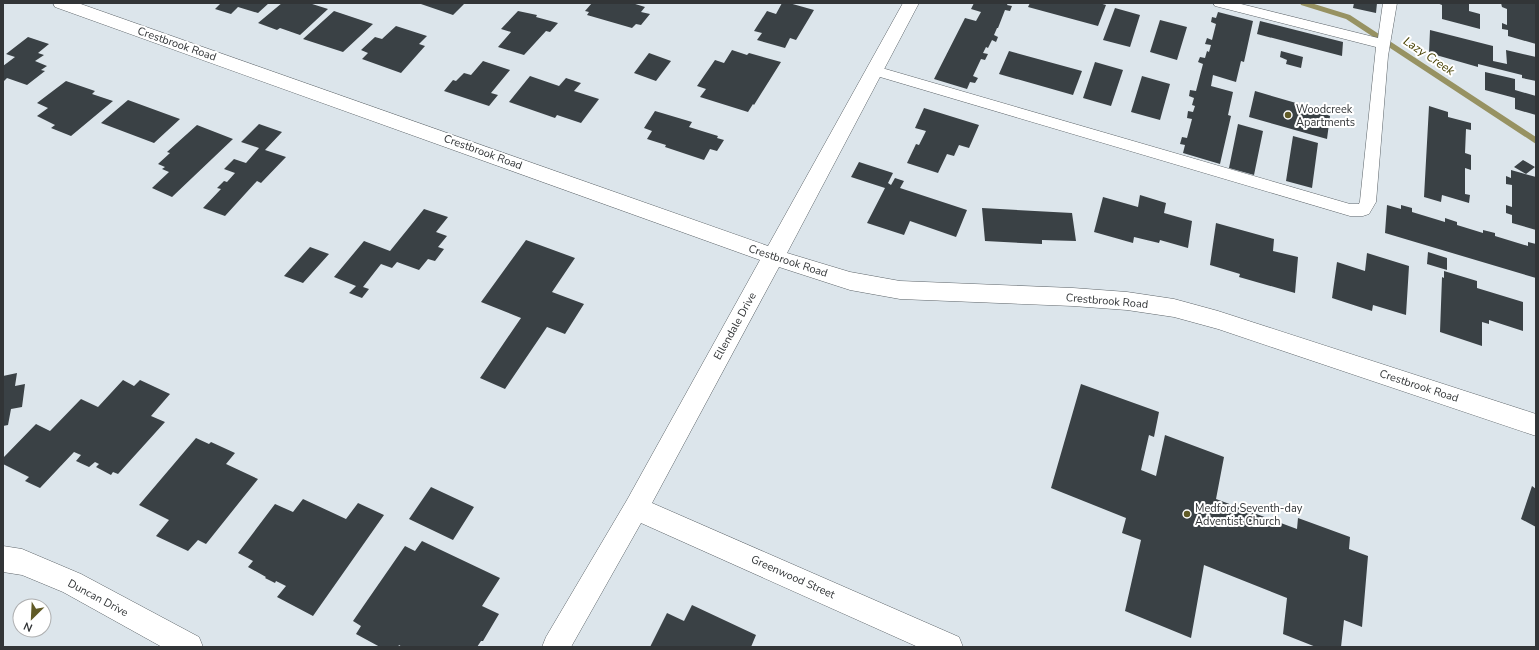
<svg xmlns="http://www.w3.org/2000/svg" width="1539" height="650" viewBox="0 0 1539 650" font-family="'Nunito Sans',sans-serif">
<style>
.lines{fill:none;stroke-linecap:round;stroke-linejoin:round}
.stream{fill:#979262;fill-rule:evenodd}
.building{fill:#3a4145}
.lane-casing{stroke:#5e656a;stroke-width:1}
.street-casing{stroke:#5e656a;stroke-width:1}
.lane{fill:#fff;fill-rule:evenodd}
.street{fill:#fff;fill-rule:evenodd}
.poi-dot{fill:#615b27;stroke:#fff;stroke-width:1.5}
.labels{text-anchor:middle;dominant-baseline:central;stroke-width:4;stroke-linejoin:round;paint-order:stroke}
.street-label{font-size:11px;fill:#323537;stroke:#fff}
.poi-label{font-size:11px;fill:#323537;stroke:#fff;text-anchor:start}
.water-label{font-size:12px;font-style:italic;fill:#474000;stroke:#fff}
</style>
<rect width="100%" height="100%" fill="#dce5eb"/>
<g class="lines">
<path class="stream" d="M1300,3h11l39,12 186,122v7l-190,-125 -45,-14z"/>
</g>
<path class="building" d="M221,3h48l-11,10 -20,-6 -7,7 -16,-5z
M282,3h27l19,6 -28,26 -20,-7 -3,2 -19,-7z
M418,3h43l3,1 -11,11z
M592,3h40l13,4 -4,5 9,2 -9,11 -5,-1 -4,4 -45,-13 2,-3 -4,-1z
M782,3h7l25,7 -18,30 -6,-2 -5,10 -28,-8 5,-7 -8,-2 13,-20 9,3z
M974,3h34l-1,2 5,1 -2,5 -5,-1 -7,18h-1l-3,7 4,2 -2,5 -4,-2 -4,8 -2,-1 -3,6 5,1 -3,6 -4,-1 -8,17 5,2 -3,5 -5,-1 -3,7 -33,-10 31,-61 11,3 5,-9 -10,-3z
M1030,3h69l7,2 -8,21 -70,-19z
M1354,3h23l-1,10 -23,-5z
M1437,3h32v8l11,3v15l-38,-10v-14z
M1501,3l8,1v-1h27v41l-28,-8v-6l-6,-1v-6l5,2v-16l-5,-2z
M1115,8l25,7 -10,32 -27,-7z
M334,11l39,13 -30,28 -40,-13z
M518,11l19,4 -1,2 22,6 -8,9 -4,-1 -22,24 -26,-8 13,-15 -10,-3z
M1218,12l35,9 -9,41 -3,-1 -5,21 -23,-7 -2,11 22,6 -5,23 3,1 -11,48 -37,-11 2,-8 -5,-1 2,-7 5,1 5,-19 -5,-1 1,-7 5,1 2,-6 -3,-1 2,-7 -5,-2 1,-6 6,1 7,-27 -5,-2 2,-5 5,1 2,-7 2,1 2,-7 -6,-1 2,-6 5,2 4,-16 -5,-2 1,-5 4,1z
M1160,20l27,7 -10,33 -27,-8z
M1260,21l83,21 -1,14 -85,-22z
M396,26l31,10 -8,8 6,2 -24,27 -39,-14 6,-6 -7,-3 14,-13 7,2z
M1430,30l63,16v15l14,3 -1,-14 30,7v24l-14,-3v-3l-44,-11v3l-49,-14z
M28,37l21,7 -11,9 6,2 -9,6 12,5 -6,4 4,1 -18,14 -20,-7 -4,4v-16l12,-9 -9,-3z
M732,50l15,5 2,-2 32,9 -27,43 -1,-1 -5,8 -48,-15 6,-8 -9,-3 18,-26 9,3z
M1009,51l73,20 -9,24 -74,-21z
M1281,51l22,6 -2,11 -15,-4 1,-4 -7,-3z
M649,53l22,8 -15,20 -22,-8z
M483,61l27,9 -19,23 7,2 -9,11 -45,-15 9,-11 3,1 8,-8 7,2z
M1095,62l28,8 -12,36 -28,-8z
M1485,72l30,7v11l21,6v19l-21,-6v-11l-30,-8z
M530,76l29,10 7,-8 15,5 -7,8 25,8 -18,24 -24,-8 -2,3 -46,-16z
M1142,76l28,8 -10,36 -29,-8z
M66,81l29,10 -3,3 21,7 -42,35 -20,-8 4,-3 -18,-9 11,-8 -11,-5z
M1255,91l48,14 27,11 -3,23 -78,-22z
M128,100l52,19 -26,24 -53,-20z
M1429,106l19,6v5l23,6v7l-5,-1 -1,24 6,2v15l-6,-2v26l5,1 -1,8 -27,-8 -1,7 -17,-5z
M924,108l55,17 -10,23 -10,-3 -5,11 -7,-2 -9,19 -31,-10 9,-19 3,1 7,-14 -11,-3z
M655,111l37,11 -3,5 29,9 -1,2 7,2 -7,11 -7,-2 -6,11 -39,-13 1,-2 -19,-6 5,-8 -8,-3z
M259,124l23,8 -17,18 21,7 -25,26 -4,-2 -32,35 -22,-8 18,-19 -4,-1 7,-7 3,1 8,-9 -11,-4 10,-10 12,4 13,-15 -18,-6z
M1238,124l25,7 -9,44 -25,-7z
M197,125l36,14 -61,58 -20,-9 17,-16 -7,-3 3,-2 -7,-3 12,-11 -3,-1z
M1293,136l25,7 -6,45 -26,-7z
M1523,160l12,7 -9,7 -12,-7z
M859,162l34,11 -5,10 3,2 4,-7 9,3 -4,7 67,22 -11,27 -46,-16 -6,14 -37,-12 18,-35 -34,-11z
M1511,170l25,7v53l-24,-7v-8l-6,-2v-8l6,2v-22l-6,-1v-8l5,2z
M1140,195l26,8 -2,10 28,8 -4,27 -28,-8 -1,3 -25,-6 -1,6 -39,-11 9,-35 35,10z
M1387,205l14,4v-4l11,3v4l33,10v-4l12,4v3l26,8v-3l12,3v3l33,10v-4l8,2v34l-151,-45z
M982,208l90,5 4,28 -34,-1v4l-57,-3z
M424,209l24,8 -12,15 11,4 -9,11 6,2 -9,12 -7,-2 -9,11 -22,-8 -5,6 -11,-4 -18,23 6,2 -7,9 -13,-5 7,-7 -22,-9 30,-36 26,10z
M1216,223l58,16 -1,12 25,6 -3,36 -56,-16 1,-3 -30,-9z
M526,240l49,18 -23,34 32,12 -19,30 -18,-7 -42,62 -25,-11 41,-60 -40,-16z
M310,247l19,7 -26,29 -19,-7z
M1428,252l19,6v12l-20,-6z
M1367,253l42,13 -3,49 -33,-10 -1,6 -40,-13 5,-36 28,9z
M1444,271l33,10v7l46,14v29l-34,-11v4l-7,-2v24l-42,-14 2,-55 2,1z
M17,373l-2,13 10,-2 -3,23 -11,2 -3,16 -5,1v-50z
M123,380l11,6 6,-6 30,14 -19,22 14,6 -47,52 -5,-2 -2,3 -15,-8 3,-3 -4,-2 -6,5 -13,-6 5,-6 -7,-3 -34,36 -15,-7 4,-4 -26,-13v-6l33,-34 14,7 31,-32 17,8z
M1081,384l78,28 -5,25 -5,-2 -8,35 15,6 9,-41 59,22 -8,42 81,30 1,-11 52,19 -1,12 19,7 -6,71 -18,-7 -3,27h-25l-33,-13 4,-36 -83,-33 -13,73 -66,-27 16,-71 -19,-7 4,-15 -75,-30z
M196,438l13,6 2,-2 24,11 -9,11 32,15 -52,65 -8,-4 -10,11 -32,-15 13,-16 -30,-15z
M1532,486l4,3v38l-15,-8z
M431,487l43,20 -21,33 -44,-21z
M303,499l43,20 12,-16 26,12 -71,101 -36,-19 9,-11 -10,-5 -1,2 -10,-5 1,-1 -18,-10 5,-6 -15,-8 37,-49 18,8z
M422,541l78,37 -18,28 17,8 -16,27h-2l-4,6h-75l-3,-2 -1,2h-18l-24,-13 5,-8 -8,-5 52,-75 10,5z
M692,605l64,30 -5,12h-101l17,-34 17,8z"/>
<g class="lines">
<g class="lane-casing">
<path id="lane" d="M1213,3h24l141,35 5,-35h14l-9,53 -12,146 -7,12 -6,2h-13l-480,-142 -2,-3 2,-3 5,-2 475,138h9l1,-3 16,-154 -161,-41z"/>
</g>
<g class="street-casing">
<path id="street" d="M53,3h25l690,243 135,-243h16l-132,250 63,19 50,9 173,7 54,4 47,7 44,12 318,103v22l-318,-107 -44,-12 -47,-7 -54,-4 -173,-7 -50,-9 -71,-23 -127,236 307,134 4,10h-45l-277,-124 -70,124h-29l4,-10 81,-137 133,-240 -705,-253z
M3,546l19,3 59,25 118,63 4,10h-41l-99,-55 -41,-17 -19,-3z"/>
</g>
<use href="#lane" class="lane"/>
<use href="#street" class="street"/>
</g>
<g class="poi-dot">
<circle cx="1288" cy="115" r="4"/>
<circle cx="1187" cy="514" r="4"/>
</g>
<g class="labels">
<g class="street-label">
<text transform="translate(177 44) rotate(19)">Crestbrook Road</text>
<text transform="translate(483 152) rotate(20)">Crestbrook Road</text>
<text transform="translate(788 261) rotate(18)">Crestbrook Road</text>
<text transform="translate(1107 301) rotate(5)">Crestbrook Road</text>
<text transform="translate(735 326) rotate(-61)">Ellendale Drive</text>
<text transform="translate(1419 386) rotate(18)">Crestbrook Road</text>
<text transform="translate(793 577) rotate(24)">Greenwood Street</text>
<text transform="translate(98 598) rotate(28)">Duncan Drive</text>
</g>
<g class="poi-label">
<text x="1296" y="109">Woodcreek<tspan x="1296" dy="13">Apartments</tspan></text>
<text x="1195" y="508">Medford Seventh-day<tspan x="1195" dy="13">Adventist Church</tspan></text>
</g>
<g class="water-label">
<text transform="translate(1429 56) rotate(34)">Lazy Creek</text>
</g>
</g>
<rect width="1539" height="650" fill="none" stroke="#323537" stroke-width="8"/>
<g transform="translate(32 618) rotate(204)"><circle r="19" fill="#ffffff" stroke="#adaeaf"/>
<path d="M0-3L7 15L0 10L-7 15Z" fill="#615b27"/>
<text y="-6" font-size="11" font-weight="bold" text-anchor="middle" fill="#323537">N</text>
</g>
</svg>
